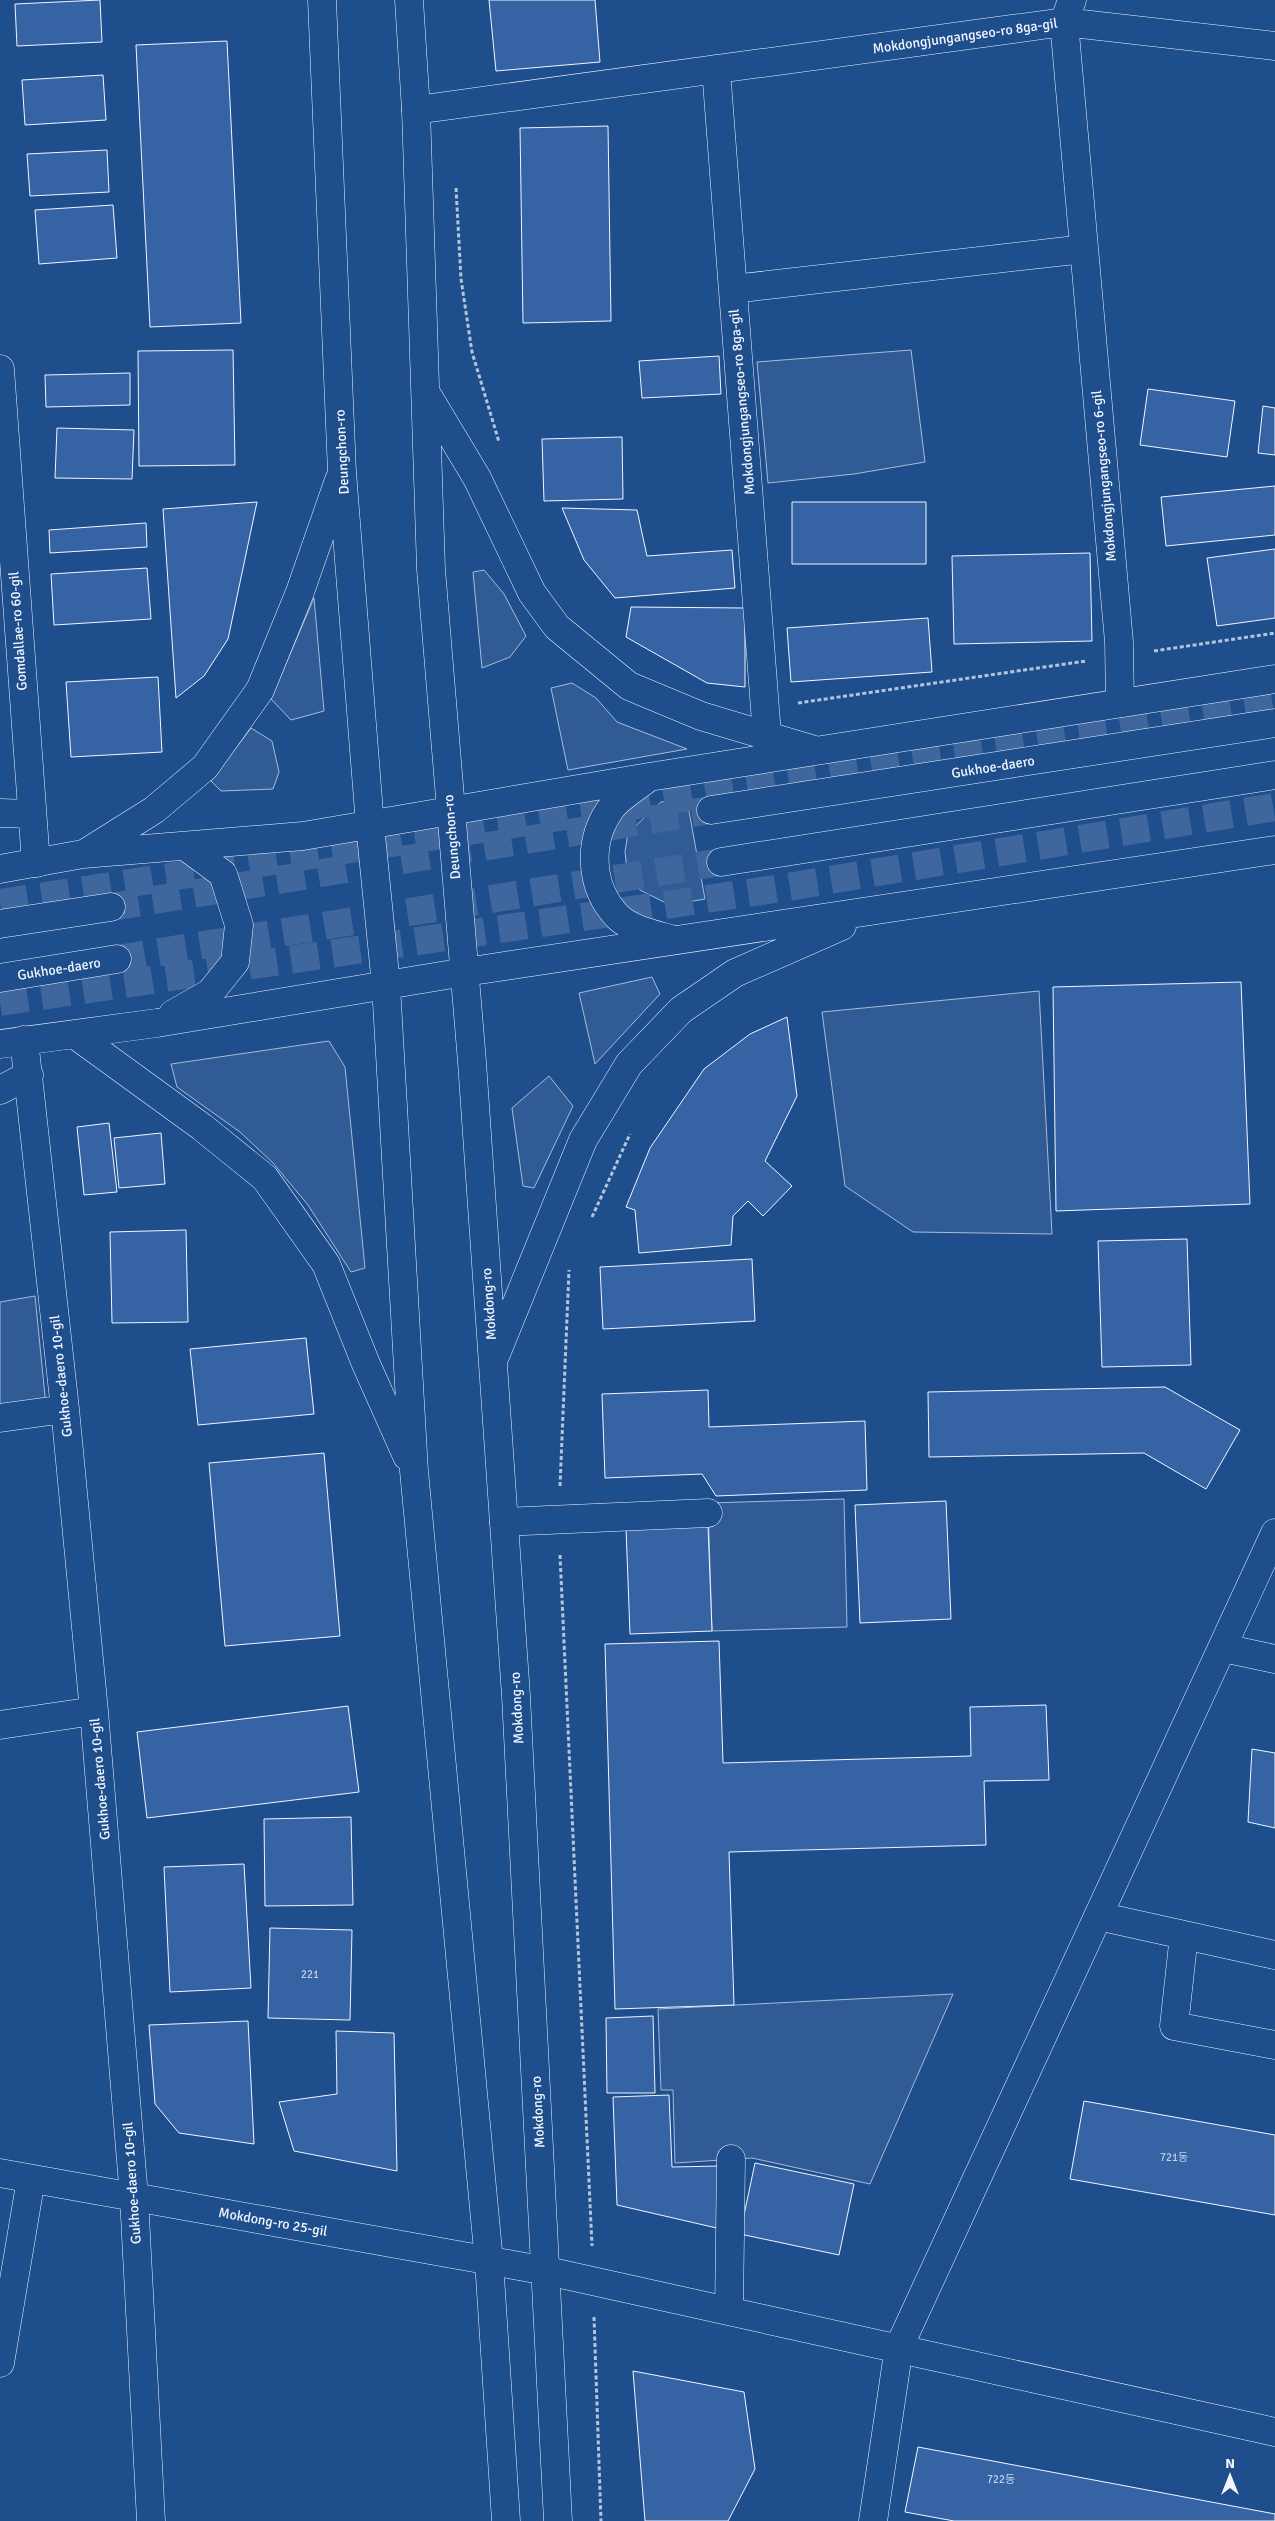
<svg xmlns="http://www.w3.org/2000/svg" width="1275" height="2521" viewBox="0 0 1275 2521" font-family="Signika,'Noto Sans KR',sans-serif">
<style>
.built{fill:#305b95;stroke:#a8bbd7}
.building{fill:#3563a3;stroke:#f2f6ff}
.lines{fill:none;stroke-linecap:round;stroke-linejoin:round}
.major-tunnel{stroke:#3f679d;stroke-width:28;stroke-dasharray:28 14;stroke-linecap:butt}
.highway-tunnel{stroke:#3f679d;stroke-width:28;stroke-dasharray:28 14;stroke-linecap:butt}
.minor-casing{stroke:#f2f6ff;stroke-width:29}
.major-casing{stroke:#f2f6ff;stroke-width:29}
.path{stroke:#b3c4dc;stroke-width:3;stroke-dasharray:4 2.5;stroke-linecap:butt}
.minor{stroke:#1f4e8c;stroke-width:28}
.major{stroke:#1f4e8c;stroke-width:28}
.labels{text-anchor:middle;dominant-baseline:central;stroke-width:4;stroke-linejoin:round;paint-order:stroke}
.number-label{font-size:11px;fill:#c3d1e8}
.street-label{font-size:14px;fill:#f2f6ff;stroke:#1f4e8c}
</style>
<rect width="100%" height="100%" fill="#1f4e8c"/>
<path class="built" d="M911,350l14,112 -71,12 -86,9 -11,-121z
M484,570l20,24 22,42 -16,21 -28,11 -9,-96z
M314,598l10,113 -33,9 -20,-21z
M572,683l24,15 21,24 70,27 -119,21 -17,-82z
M251,728l21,13 7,31 -6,17 -52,2 -10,-10z
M687,800l18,99 -35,6 -30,-15 -12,-12 -3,-26 3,-19 33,-31z
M652,977l8,17 -65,70 -16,-71z
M1039,991l13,243 -139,-2 -68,-46 -23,-174z
M329,1041l16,26 20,201 -14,4 -43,-67 -35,-42 -33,-31 -63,-45 -6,-23z
M549,1076l24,30 -39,82 -11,-2 -11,-78z
M35,1296l11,110 -46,6v-110z
M844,1499l3,128 -135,4 -4,-128z
M953,1994l-83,190 -118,-26 -77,5 -2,-73h-12l-3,-81z"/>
<path class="building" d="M100,0l2,42 -85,4 -2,-42z
M489,0h106l5,62 -104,9z
M227,41l14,282 -91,4 -14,-282z
M103,75l3,45 -81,5 -3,-45z
M608,126l3,195 -88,2 -3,-195z
M107,150l2,42 -79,4 -3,-42z
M113,205l4,53 -78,6 -4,-54z
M233,350l2,115 -96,1 -1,-115z
M719,356l2,38 -79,4 -3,-37z
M130,373v32l-84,2 -1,-32z
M1148,389l87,12 -8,56 -87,-12z
M1263,406l12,2v47l-17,-2z
M57,428l77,2 -2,49 -77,-1z
M622,437l1,62 -79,2 -2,-62z
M1275,486v49l-109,11 -5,-49z
M257,502l-29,137 -24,37 -28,22 -13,-189z
M792,502h134v62h-134z
M562,508l75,2 10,46 85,-6 3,38 -120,10 -31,-38z
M146,523l1,24 -97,6 -1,-23z
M1275,549v69l-58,8 -10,-68z
M1090,553l2,88 -138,3 -2,-88z
M147,568l4,51 -97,6 -3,-51z
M631,607l114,1v79l-38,-4 -81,-46z
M928,618l4,54 -141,10 -4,-54z
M158,677l4,75 -91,5 -5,-75z
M1241,982l9,222 -194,7 -3,-224z
M787,1017l10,79 -32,65 27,25 -29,30 -15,-15 -15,15 -2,29 -92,8 -4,-43 -9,-3 24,-59 54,-79 46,-35z
M109,1123l8,69 -33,3 -7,-68z
M161,1133l4,51 -46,4 -5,-50z
M186,1230l2,92 -76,1 -2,-91z
M1187,1239l4,126 -89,2 -4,-126z
M752,1259l3,62 -152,8 -3,-62z
M306,1338l8,76 -116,11 -8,-76z
M1165,1387l75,43 -34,59 -62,-36 -215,4 -1,-65z
M708,1390l1,37 156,-6 2,69 -151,6 -14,-22 -97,4 -3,-84z
M324,1453l16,183 -115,10 -16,-183z
M946,1501l5,118 -91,4 -5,-118z
M708,1525l4,106 -82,3 -4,-106z
M719,1641l4,122 248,-7 -1,-49 76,-2 3,75 -65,1 2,64 -257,7 5,153 -119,4 -10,-365z
M348,1706l11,86 -212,26 -10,-86z
M1252,1749l23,4v75l-27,-6z
M351,1817l2,88 -88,1 -1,-87z
M244,1864l7,124 -81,4 -6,-125z
M270,1928l82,2 -2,90 -82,-2z
M653,2016l2,77h-48l-1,-75z
M248,2021l6,123 -75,-11 -24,-29 -6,-79z
M336,2031l58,2 3,138 -103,-20 -15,-49 58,-8z
M669,2095l3,72 47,-1 2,63 -104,-24 -4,-108z
M1084,2101l191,34v80l-205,-36z
M755,2163l99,21 -15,71 -99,-21z
M633,2371l111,21 11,77 -27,52h-83z
M918,2447l357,67v7h-321l-49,-9z"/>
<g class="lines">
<path class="major-tunnel" d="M111,907l600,-97
M117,959l604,-97"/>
<path class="highway-tunnel" d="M0,903l1275,-196
M0,1002l775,-113 500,-82"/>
<g class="minor-casing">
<path id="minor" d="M1072,0l-8,22 55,620 1,61
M716,69l51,666
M416,110l648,-88 211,24
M733,289l351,-40
M0,369l36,494
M0,813l31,1
M24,1040l41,369 29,302 40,486 17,324
M0,1090l29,-15
M0,1418l65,-9
M504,1522l204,-9
M1223,1648l52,11
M0,1725l94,-14
M1098,1916l177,39
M1184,1935l-10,91 101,19
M0,2173l547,98 728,161
M729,2311l2,-152
M0,2363l31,-184
M873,2521l26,-174 376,-814"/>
</g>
<g class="major-casing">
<path id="major" d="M322,0l20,472 28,353 16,160 28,486 75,790 17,260
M409,0l7,110 15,459 41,493 44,634 42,825
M426,393l51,85 55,115 25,34 72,59 72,30 110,33
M648,778c-11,9 -27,18 -36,29 -25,33 -23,80 6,110 14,13 35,17 53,22
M711,810l564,-87
M87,852l67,-42 51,-43 55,-77 40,-98 39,-112
M721,862l554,-87
M0,869l83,-15 220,-18 346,-59 626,-98
M0,924l111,-17
M0,978l117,-19
M173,1014l37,-21 25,-31 4,-37 -16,-51 -38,-28
M74,1034l128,93 63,51 61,86 40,100 41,92
M0,1044l157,-21 308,-51 810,-122
M496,1354l87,-214 46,-76 52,-54 54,-37 107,-47"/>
</g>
<path class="path" d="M456,188l5,91 11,73 27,90
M1154,651l121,-18
M798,703l288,-42
M592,1217l38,-83
M560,1486l9,-216
M560,1555l32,691
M594,2317l7,204"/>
<use href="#minor" class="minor"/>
<use href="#major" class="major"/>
</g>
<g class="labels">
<g class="number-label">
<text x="310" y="1974">221</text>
<text x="1174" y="2157">721동</text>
<text x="1001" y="2479">722동</text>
</g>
<g class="street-label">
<text transform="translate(965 36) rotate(-8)">Mokdongjungangseo-ro 8ga-gil</text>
<text transform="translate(742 402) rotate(-95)">Mokdongjungangseo-ro 8ga-gil</text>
<text transform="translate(342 452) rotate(-93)">Deungchon-ro</text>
<text transform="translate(1104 476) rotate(-95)">Mokdongjungangseo-ro 6-gil</text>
<text transform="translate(18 631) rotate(-94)">Gomdallae-ro 60-gil</text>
<text transform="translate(993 767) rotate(-9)">Gukhoe-daero</text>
<text transform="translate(452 837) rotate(-95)">Deungchon-ro</text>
<text transform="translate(59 969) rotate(-9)">Gukhoe-daero</text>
<text transform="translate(489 1304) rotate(-94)">Mokdong-ro</text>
<text transform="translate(61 1376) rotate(-96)">Gukhoe-daero 10-gil</text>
<text transform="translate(517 1708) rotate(-93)">Mokdong-ro</text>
<text transform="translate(100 1779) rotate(-95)">Gukhoe-daero 10-gil</text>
<text transform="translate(538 2112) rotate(-93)">Mokdong-ro</text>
<text transform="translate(132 2183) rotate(-94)">Gukhoe-daero 10-gil</text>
<text transform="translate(273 2222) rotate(10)">Mokdong-ro 25-gil</text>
</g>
</g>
<g transform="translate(1230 2476)" stroke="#1f4e8c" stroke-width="4" paint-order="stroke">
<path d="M0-4L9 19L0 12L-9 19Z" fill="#f2f6ff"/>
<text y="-8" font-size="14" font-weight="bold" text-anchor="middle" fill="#f2f6ff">N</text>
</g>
</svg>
